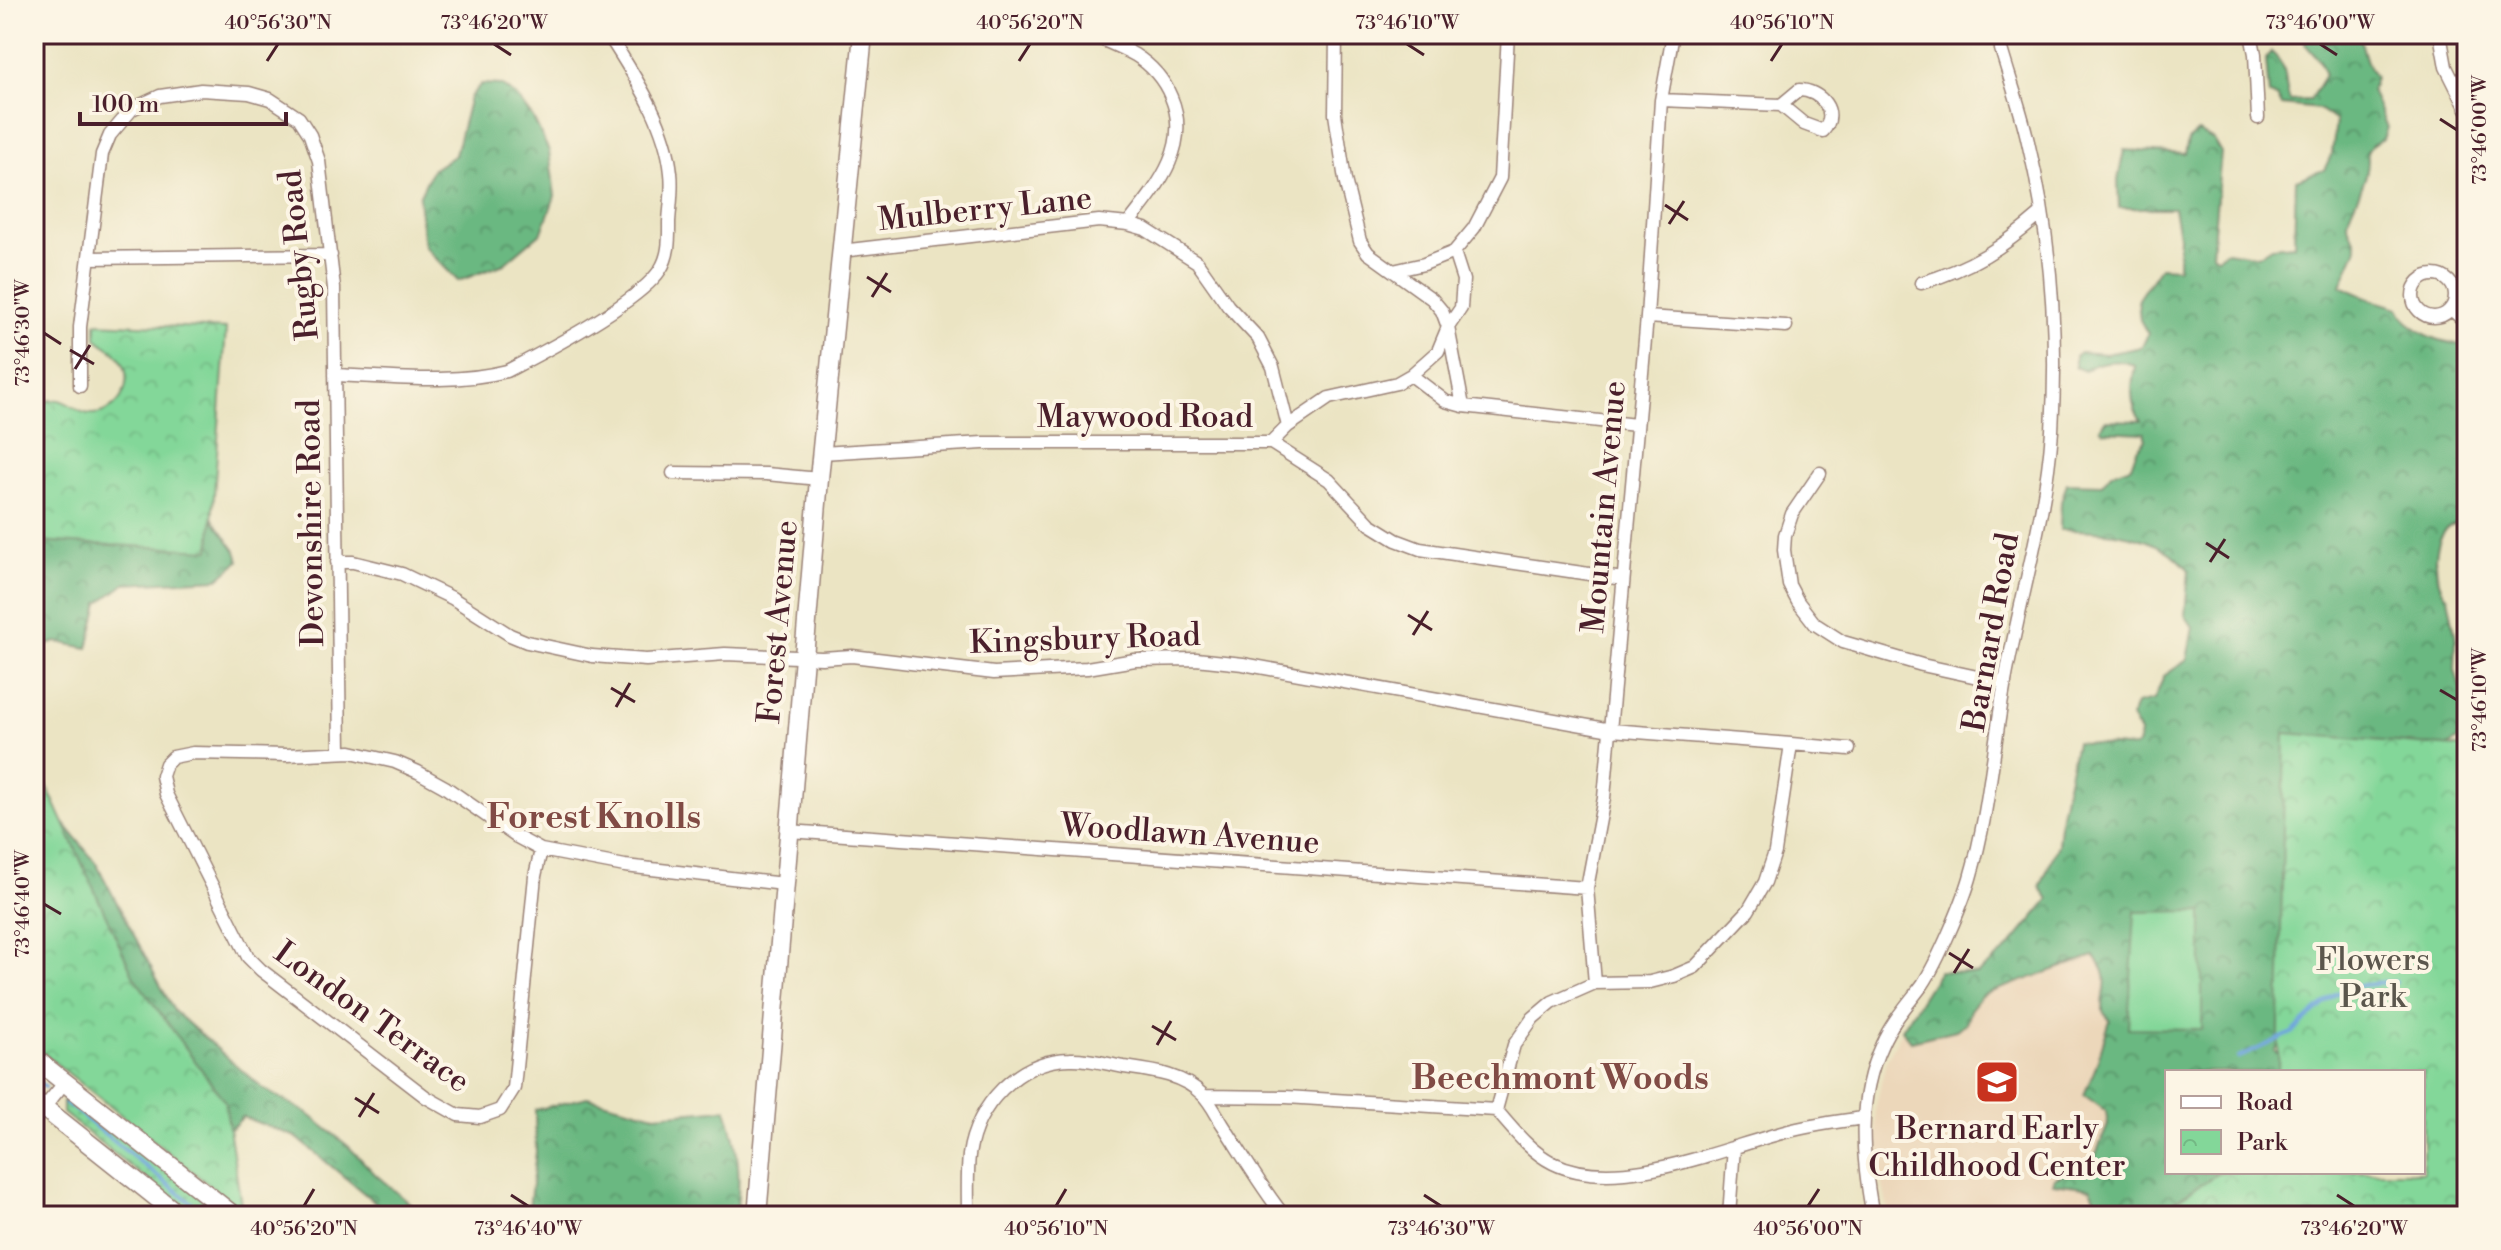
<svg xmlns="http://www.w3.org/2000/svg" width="2501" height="1250" viewBox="0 0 2501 1250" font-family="'Libre Bodoni',serif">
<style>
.built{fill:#ecd7ba}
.grass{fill:url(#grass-dots);stroke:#667b62;stroke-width:2}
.forest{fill:url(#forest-crowns);stroke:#5a6c56;stroke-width:2;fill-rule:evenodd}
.park{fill:url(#park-crowns);stroke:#667b62;stroke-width:2}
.garden{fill:#83d799;stroke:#667b62;stroke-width:2}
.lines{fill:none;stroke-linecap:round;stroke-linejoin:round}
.stream{stroke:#6fa6dd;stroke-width:4}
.street-casing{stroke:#9a8277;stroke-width:15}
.secondary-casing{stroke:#9a8277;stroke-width:21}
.street{stroke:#fff;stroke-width:12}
.secondary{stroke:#fff;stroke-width:18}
.ticks{fill:none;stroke:#4a1f2b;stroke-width:3}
.labels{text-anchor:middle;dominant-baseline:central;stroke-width:8;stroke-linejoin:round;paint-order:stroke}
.street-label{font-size:32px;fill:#4a1f2b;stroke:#fcf5e5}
.park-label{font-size:32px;fill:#5b564c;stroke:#fcf5e5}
.poi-label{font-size:32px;fill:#4a1f2b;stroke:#fcf5e5}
.neighbourhood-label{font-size:34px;font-weight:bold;fill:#814b45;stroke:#fcf5e5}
.neatline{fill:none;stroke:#4a1f2b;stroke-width:3}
.ticks-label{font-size:20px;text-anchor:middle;fill:#4a1f2b}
</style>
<defs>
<pattern id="grass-dots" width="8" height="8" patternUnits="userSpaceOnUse" patternTransform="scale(2)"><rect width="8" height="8" fill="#83d799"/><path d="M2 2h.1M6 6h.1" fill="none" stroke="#73b884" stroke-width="1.8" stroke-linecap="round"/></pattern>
<pattern id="forest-crowns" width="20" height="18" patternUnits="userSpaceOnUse" patternTransform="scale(2)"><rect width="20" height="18" fill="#6ab881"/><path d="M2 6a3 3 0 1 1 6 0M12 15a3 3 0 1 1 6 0" fill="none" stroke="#59956a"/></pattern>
<pattern id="park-crowns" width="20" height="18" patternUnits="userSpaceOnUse" patternTransform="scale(2)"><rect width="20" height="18" fill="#83d799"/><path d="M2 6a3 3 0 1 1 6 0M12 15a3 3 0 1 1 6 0" fill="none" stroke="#73b884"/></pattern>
</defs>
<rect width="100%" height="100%" fill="#fcf5e5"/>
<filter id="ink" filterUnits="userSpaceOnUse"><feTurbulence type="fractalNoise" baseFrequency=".0125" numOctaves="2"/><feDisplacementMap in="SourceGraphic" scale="16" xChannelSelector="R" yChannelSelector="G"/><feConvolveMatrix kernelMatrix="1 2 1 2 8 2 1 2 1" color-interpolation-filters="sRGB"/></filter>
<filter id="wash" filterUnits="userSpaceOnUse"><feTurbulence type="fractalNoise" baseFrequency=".006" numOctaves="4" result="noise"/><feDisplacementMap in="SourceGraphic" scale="32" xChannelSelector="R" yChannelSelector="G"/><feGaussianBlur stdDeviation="1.8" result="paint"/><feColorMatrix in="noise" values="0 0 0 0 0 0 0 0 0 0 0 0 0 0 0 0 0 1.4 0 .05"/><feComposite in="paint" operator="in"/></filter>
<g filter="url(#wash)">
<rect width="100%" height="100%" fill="#ebe4c3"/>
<path class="built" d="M2094,956l12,14 4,49 -3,197h-218l-8,-40 -6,-65 11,-50 23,-43 76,-35z"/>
<path class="grass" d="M73,1097l152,119h-32l-130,-103v-12z"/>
<path class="forest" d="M2306,34h53c5,16 6,29 16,43l-4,14 16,36 -4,12 -11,6 -5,7c5,23 -11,44 -18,65 -4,14 6,18 8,29 1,3 -14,32 -16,40l31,14 27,8c12,26 41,34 68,38v176c-4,1 -9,0 -13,2 -24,10 -22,59 -6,73l8,42 -1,31 8,28 -5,42 -25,15 -101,213 -58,83 8,5 155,-56 30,216h-364l-12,-28 -38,-5 2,-6 36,-11 17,-41 -2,-14 -22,-16 11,-26 15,-49 -7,-8c-1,-26 11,-33 -9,-56l-112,39 -12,15 -4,13 -10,7 -45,11 -9,-12 37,-58 38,3 29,-23 43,-52 -9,-12 18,-42 3,-31 15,-72 57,6 5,-3 2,-12 -9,-15 5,-14 18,-4 10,-24 23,-16 6,-33 -8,-12 4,-45c-32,-38 -83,-40 -129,-40l1,-28 6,-19 35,1 9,-11 20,-7 6,-17 9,-9 -2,-7 -41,-2 -3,-3 5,-8 36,1c-12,-19 -10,-33 -6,-55 -14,-7 -38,-6 -50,5l-10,-4v-11l5,-4 26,2 36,-7 6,-13 -8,-14 -2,-21 22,-32 18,1 1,-33 -5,-27h-55l-1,-28 6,-30 61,4 3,-14 10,-8 16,8 7,12 -9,102 5,3 10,-6 31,5 14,-9 22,-2 2,-65 28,-10 8,-16 4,-33 -17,-12 -37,-4 -5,-8 -8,-2 -3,-36 5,-7c20,17 11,29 19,49l20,-1 15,-25 -6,-15 -14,-16zM2167,1072h256v100h-256z
M481,84l20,1 14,10 18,23 16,33 6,45 -13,36 -38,32 -46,17 -34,-35 -5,-49 13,-27 23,-15 15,-58z
M34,423l162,73 40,55 3,10 -21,18 -93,5 -26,19 -11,45 -31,-6 -23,7z
M34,786l62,77 78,148 88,77 45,25 41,33 28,29 49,41h-29l-19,-12 -81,-67 -53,-20 -19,18 -1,19z
M587,1097l68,18 71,-6c13,39 15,66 10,107h-208l8,-64 -1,-42z"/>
<path class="park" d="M96,323l130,6 -16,221 -176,-9v-138c7,-1 18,-4 25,-3 13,3 20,15 34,14 28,-1 43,-34 27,-56 -6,-9 -16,-12 -24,-20z
M2285,733l182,15v468h-315l68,-44h203v-100h-145z
M34,758l100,219 91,125 17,109 -208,-165z"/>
<path class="garden" d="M2202,911v118l-74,-1 7,-116z"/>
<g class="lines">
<path class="stream" d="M2238,1058l54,-25 43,-39 18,-8 43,-4
M34,1079l11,8
M66,1103l142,113"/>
</g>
</g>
<g filter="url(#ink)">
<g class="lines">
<g class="street-casing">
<path id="street" d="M1090,34c15,7 31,13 45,21 16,10 29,25 36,42 21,49 -14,90 -43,127
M1336,34l-1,80 10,66 15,61 8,12 64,46 10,12 6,16 15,79
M2251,34l4,20 3,64
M2440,34l6,33 21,42
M1799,90c21,0 41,22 24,41l-19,-7 -23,-19z
M1661,100l120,5
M841,251l258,-30 29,3 17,5 52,33 31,44 30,32 15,29 15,59 -17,17
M89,258l242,-3
M1393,271l31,-7 30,-12
M2413 296a21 21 0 1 1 42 0a21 21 0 1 1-42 0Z
M1921,283c50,-15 81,-35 120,-69
M2452,310l15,13
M1647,317l139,9
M335,375c56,2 117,10 172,-4 37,-19 132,-69 153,-101 10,-15 9,-32 9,-48 1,-16 4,-33 2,-49 -5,-51 -36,-96 -63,-139
M1411,375l34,26 18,5 173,19
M80,386v-59l22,-173 8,-19 22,-26 28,-13 41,-6 48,3 21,6 29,19 11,17 9,26 15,127 6,463
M1288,426l41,-28 68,-15 14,-8 27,-24 10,-24 13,-19 2,-28 -9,-28 20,-24 26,-50 8,-144
M822,453l161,-10h288l58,37 41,44 26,16 24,9 203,30
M673,473l93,1 53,5
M1820,473l-28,41 -7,21 -1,15 5,35 9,17 17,22 28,18 79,23 83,18
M337,562h16l49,12 50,24 58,37 17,7 65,14 54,4 79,-6 97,4 30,-2 142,17 93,-5 48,-8 61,-1 47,5 368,66 180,14 -16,108 -10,30 -17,29 -53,56 -21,9 -24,6 -55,1 -43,19 -19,16 -19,27 -18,65c17,19 33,41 57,53 65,32 167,-14 232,-31 25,-7 51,-10 78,-14
M1791,744l58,5
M789,831l798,57
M541,850l-6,26 -21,212 -14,22 -20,7 -22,-2 -32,-18 -165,-127 -13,-13 -82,-163 -4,-18 4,-12 7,-7 20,-4 93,2 65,-3 44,10 23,10 27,15 72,50 24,13 84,16 159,18
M1595,983l-8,-95 17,-90 43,-481 14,-217 12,-66
M1204,1096l82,1 210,13
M34,1120l31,-38
M968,1216c0,-20 -1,-41 1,-61 7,-50 49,-95 101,-96 19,-1 36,5 54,8 28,4 58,7 79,28 8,8 14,21 20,30 20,31 38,62 61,91
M1729,1216l5,-69
M1873,1216c-11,-59 -17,-116 9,-172 10,-23 27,-41 41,-60 15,-23 39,-79 47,-106 19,-64 23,-130 35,-196 15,-84 41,-167 47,-251 6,-97 -1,-195 -24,-289 -7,-32 -18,-62 -27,-93l-1,-15"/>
</g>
<g class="secondary-casing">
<path id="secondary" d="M34,1058l200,158
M34,1100l146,116
M757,1216l62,-737 44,-445"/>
</g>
<use href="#street" class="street"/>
<use href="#secondary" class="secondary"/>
</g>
</g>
<path class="ticks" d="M494,44l17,11M1407,44l17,11M2320,44l17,11M267,61l11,-17M1019,61l11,-17M1771,61l11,-17M2440,119l17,11M1665,205l23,15M1669,224l15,-23M867,277l24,15M872,297l15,-24M44,333l17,11M70,350l24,14M75,369l15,-24M2206,543l23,15M2210,562l15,-23M1408,615l24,15M1413,635l15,-24M611,688l24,14M2440,690l17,10M616,707l14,-24M44,904l17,10M1949,953l24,15M1954,973l15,-24M1152,1026l24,14M1157,1045l14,-24M355,1098l24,15M359,1117l15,-24M511,1195l17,11M1424,1195l17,11M2337,1195l17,11M304,1206l10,-17M1056,1206l10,-17M1808,1206l11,-17"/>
<defs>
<g id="school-square" transform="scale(2.3)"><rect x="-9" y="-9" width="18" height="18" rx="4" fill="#c8321e" stroke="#fcf5e5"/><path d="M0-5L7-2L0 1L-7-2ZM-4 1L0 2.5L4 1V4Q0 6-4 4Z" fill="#fff"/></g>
</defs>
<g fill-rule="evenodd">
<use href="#school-square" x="1997" y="1082"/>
</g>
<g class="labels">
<g class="street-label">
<text transform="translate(985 209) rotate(-6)">Mulberry Lane</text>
<text transform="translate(299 255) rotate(-96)">Rugby Road</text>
<text x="1145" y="417">Maywood Road</text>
<text transform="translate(1604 507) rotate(-85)">Mountain Avenue</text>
<text transform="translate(311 523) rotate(-91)">Devonshire Road</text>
<text transform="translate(778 622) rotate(-85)">Forest Avenue</text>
<text transform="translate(1991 632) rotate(-80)">Barnard Road</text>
<text transform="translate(1085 639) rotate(-2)">Kingsbury Road</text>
<text transform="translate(1190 834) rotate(4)">Woodlawn Avenue</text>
<text transform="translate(372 1017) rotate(36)">London Terrace</text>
</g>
<g class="park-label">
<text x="2373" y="960">Flowers<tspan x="2373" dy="37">Park</tspan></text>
</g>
<g class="poi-label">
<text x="1997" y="1129">Bernard Early<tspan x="1997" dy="37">Childhood Center</tspan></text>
</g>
<g class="neighbourhood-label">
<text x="594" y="818">Forest Knolls</text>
<text x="1560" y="1079">Beechmont Woods</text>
</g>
</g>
<rect width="2501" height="1250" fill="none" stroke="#fcf5e5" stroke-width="88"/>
<rect x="2165" y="1070" width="260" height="104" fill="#fcf5e5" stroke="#b59f9b" stroke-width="2"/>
<rect x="2181" y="1096" width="40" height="12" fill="#ffffff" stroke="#b59f9b" stroke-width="2"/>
<text x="2237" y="1110" font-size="24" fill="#4a1f2b">Road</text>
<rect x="2181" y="1130" width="40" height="24" fill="url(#park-crowns)" stroke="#b59f9b" stroke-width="2"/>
<text x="2237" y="1150" font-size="24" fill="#4a1f2b">Park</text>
<path d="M80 112v12h206v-12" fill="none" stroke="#4a1f2b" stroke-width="4"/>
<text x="92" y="112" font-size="24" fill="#4a1f2b" stroke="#fcf5e5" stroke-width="6" paint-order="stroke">100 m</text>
<rect x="44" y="44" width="2413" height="1162" class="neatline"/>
<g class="ticks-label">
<text x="278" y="29">40°56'30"N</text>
<text x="494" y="29">73°46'20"W</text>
<text x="1030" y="29">40°56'20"N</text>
<text x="1407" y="29">73°46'10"W</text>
<text x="1782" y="29">40°56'10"N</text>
<text x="2320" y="29">73°46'00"W</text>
<text transform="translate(2479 130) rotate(-90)" y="7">73°46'00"W</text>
<text transform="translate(22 333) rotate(-90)" y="7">73°46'30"W</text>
<text transform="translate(2479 700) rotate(-90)" y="7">73°46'10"W</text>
<text transform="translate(22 904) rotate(-90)" y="7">73°46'40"W</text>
<text x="304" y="1235">40°56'20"N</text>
<text x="528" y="1235">73°46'40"W</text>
<text x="1056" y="1235">40°56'10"N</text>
<text x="1441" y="1235">73°46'30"W</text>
<text x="1808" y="1235">40°56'00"N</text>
<text x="2354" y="1235">73°46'20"W</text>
</g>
</svg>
